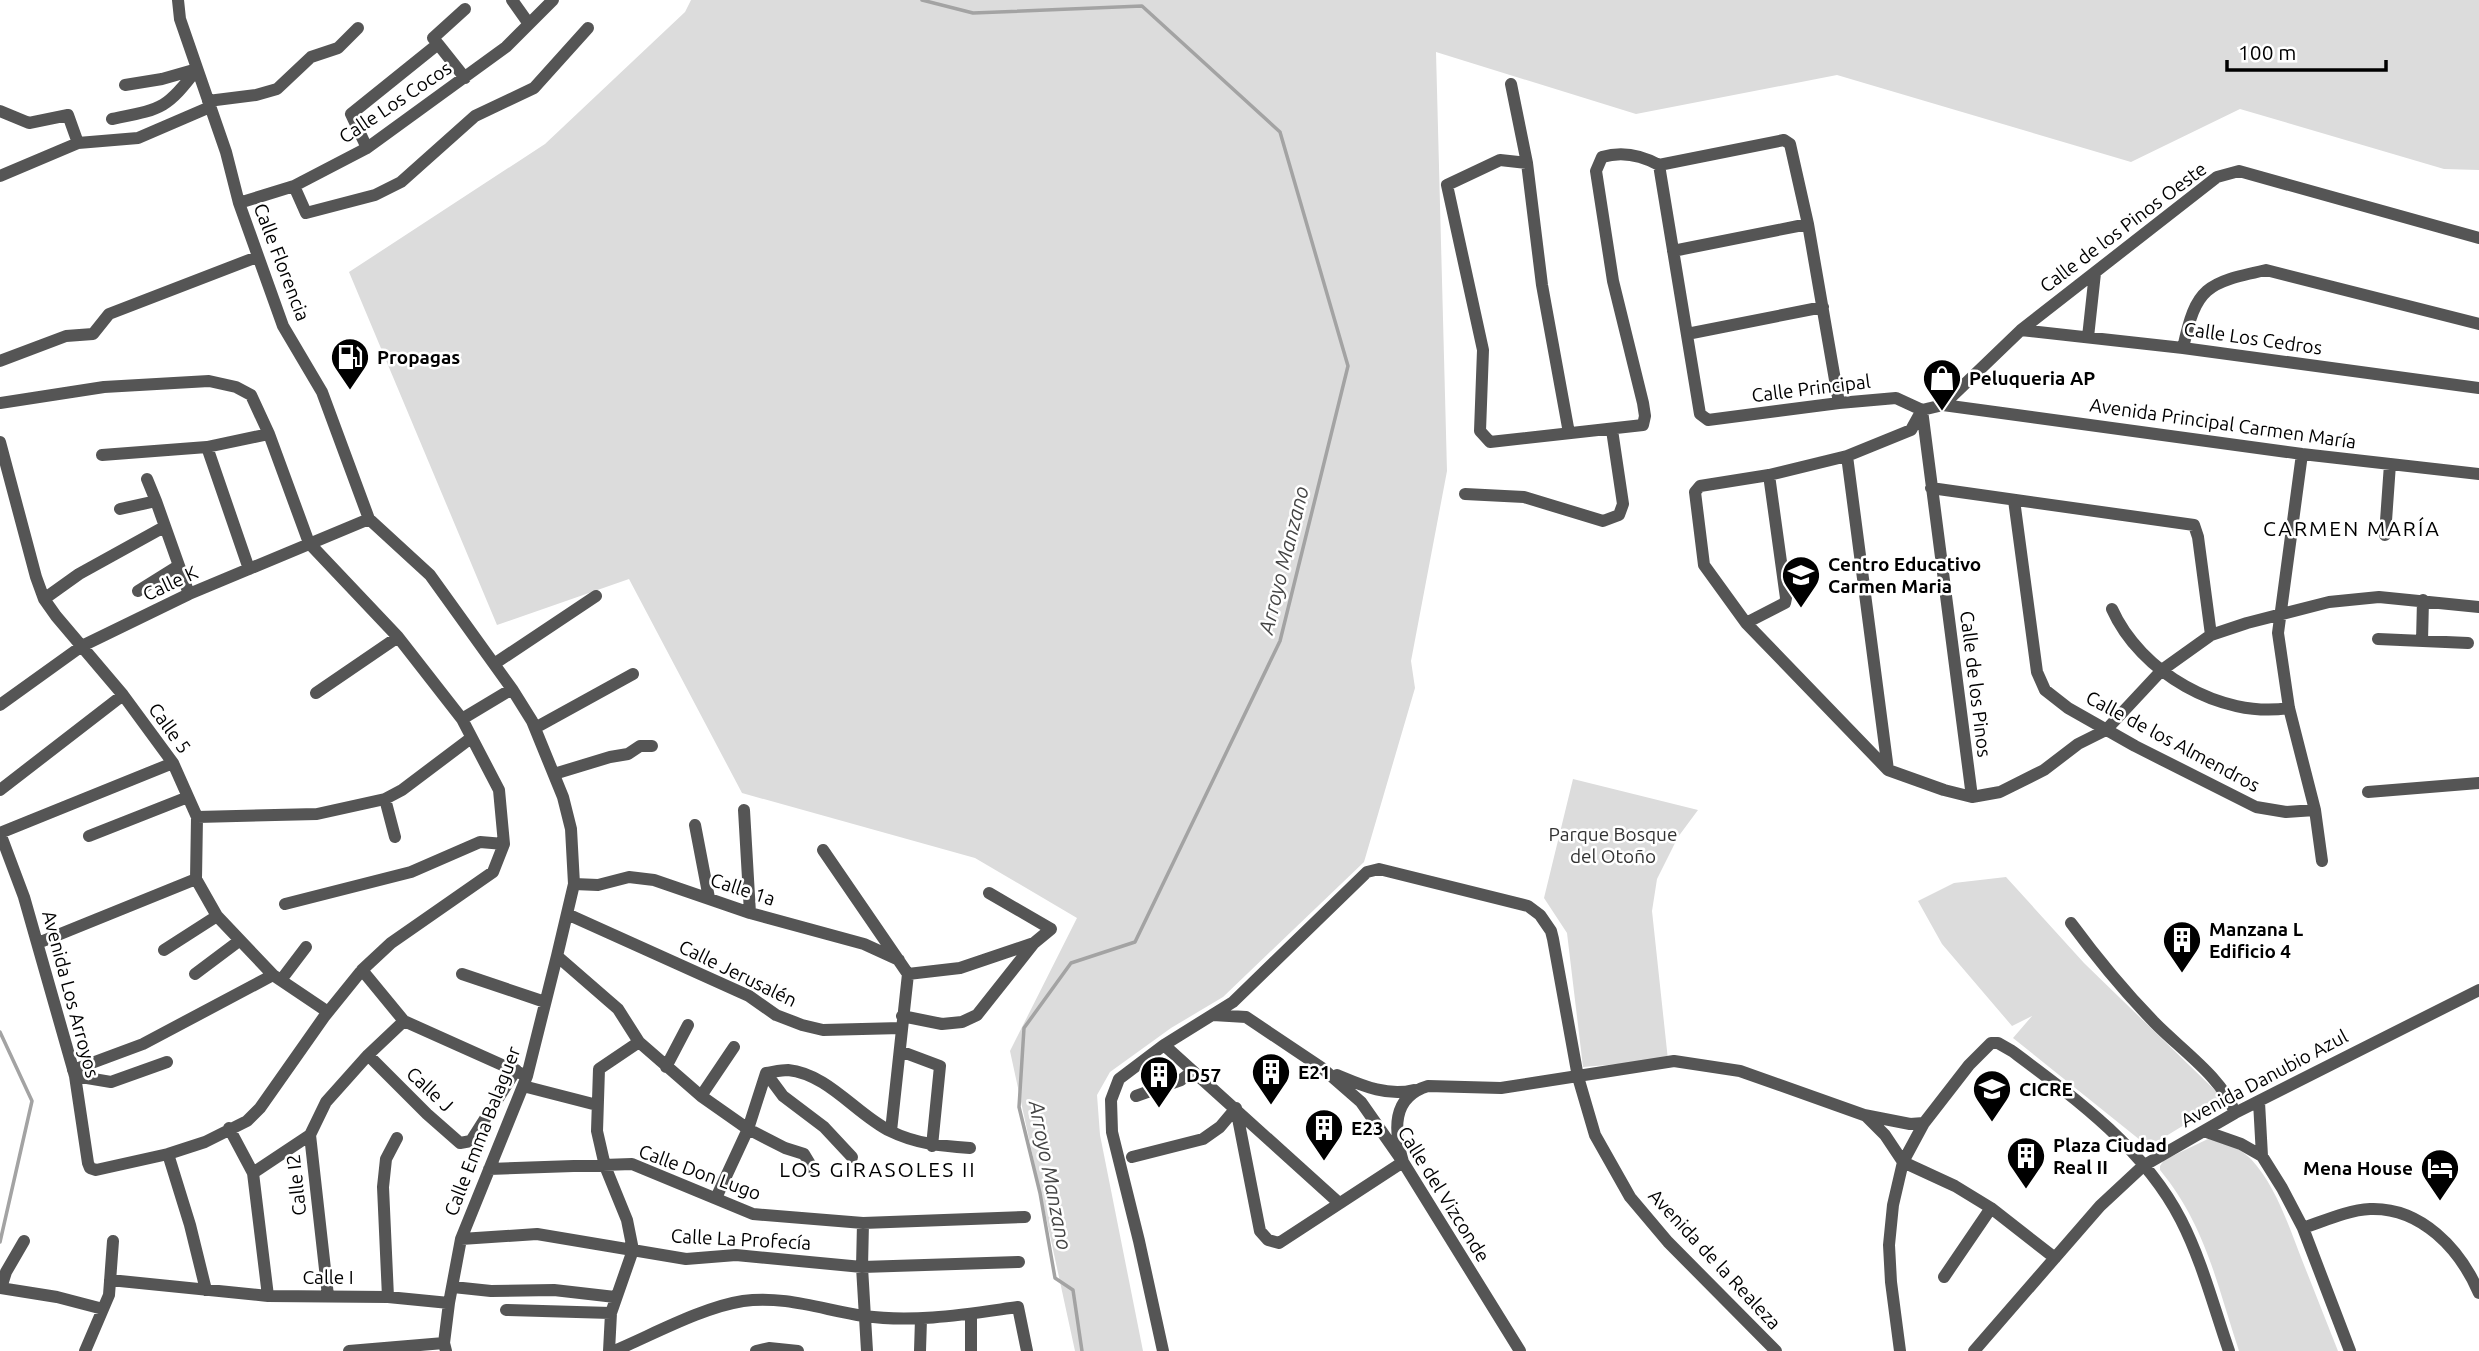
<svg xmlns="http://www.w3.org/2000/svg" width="2479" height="1351" viewBox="0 0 2479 1351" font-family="Ubuntu,sans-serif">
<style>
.green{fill:#dcdcdc}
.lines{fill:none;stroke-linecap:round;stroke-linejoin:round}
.stream{stroke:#a3a3a3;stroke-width:3.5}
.minor{stroke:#555;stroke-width:12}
.labels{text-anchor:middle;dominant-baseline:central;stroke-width:5;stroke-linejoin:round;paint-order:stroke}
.street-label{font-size:19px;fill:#000;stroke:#fff}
.poi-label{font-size:19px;font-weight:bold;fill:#000;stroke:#fff;text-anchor:start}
.park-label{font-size:19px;fill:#333;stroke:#fff}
.neighbourhood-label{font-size:21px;letter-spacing:2px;fill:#000;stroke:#fff}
.water-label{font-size:21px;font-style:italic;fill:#444;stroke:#fff}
</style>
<rect width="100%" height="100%" fill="#fff"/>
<path class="green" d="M691,0h1788v170l-35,-1 -204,-60 -109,53 -294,-87 -201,39 -200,-62 11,419 -36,190 4,27 -51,174 -141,135 -52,31 -61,44 -13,23 3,40 43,216h-68l-65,-300 67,-133 -102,-60 -233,-65 -113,-214 -132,46 -148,-353 196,-128 140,-132z
M1573,779l125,31 -20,27 -21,42 -5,32 16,149 -85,7 -16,-134 -23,-35z
M2006,877l78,86 141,137 -67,41 -13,3 -132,-106 19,-22 -20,10 -70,-82 -24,-43 36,-18z
M2208,1139c16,0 31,9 43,20 25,27 38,68 51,101 12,30 24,61 36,91h-99c-22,-66 -33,-125 -79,-181v-4l4,-6z"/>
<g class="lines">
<path class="stream" d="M922,0l51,13 169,-7 138,126 68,234 -68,275 -145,301 -64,21 -47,65 -5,79 21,86 15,85 18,12 9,61
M0,1032l32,69 -32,141"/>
<path class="minor" d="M178,0l2,19 46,133 13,51 44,123 39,66 47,127 61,56 82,114 20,32 31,76 8,32 3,55 -17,72 -30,120 -66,163 -12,64 -5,40 2,8
M512,0l17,24
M438,44l-5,-6 32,-29
M1511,84l16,79 15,122 27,148
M125,85l37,-6 35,-10
M208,101l48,-6 21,-6 34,-32 27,-9 20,-20
M0,111l29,12 39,-8 10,28
M112,119c49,-10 54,-9 85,-50
M367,148l-16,-34 87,-70 27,34
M1527,163l-27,-3 -53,25 36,165 -3,81 10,11 153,-17 2,-9 -2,-13 -30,-122 -17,-110 6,-14c20,-6 39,-2 57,8l125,-25 6,4 18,80 31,179
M1659,165l41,249 8,6 131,-17 57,-5 26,12
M0,176l78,-33 60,-5 72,-31
M294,186l12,27 69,-18 26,-13 74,-66 59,-28 54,-60
M239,203l55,-17 73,-38 139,-101 47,-47
M1673,251l135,-27
M2021,330l162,18 296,40
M1687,334l136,-27
M2088,337l7,-64
M2183,348c13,-61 23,-65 83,-78l213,54
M0,361l66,-25 27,-2 16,-20 148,-57
M0,403l104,-16 105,-6 27,6 15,8 18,39 40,109 89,94 64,82 37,71 5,54 -11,28 -102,71 -29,27 -38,47 -64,91 -13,13 -42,21 -37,12 -72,16 -6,-2 -2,-5 -13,-87 -51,-179 -24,-64
M1943,405l78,-75 196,-153 22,-6 240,67
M1922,410l-11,20 -64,26 -78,19 -69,11 -5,6 9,73 42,58 142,147 56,20 28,7 28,-5 44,-22 34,-26 28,-14 56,-60 49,-35 36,-12 82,-21 50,-5 100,10
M1922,410l21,-5 359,49 177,20
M1922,410l50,387
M0,442l36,135 8,22 12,17 67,79 50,68 24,54 -1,62 21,37 56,59 55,37
M207,447l42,122
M2302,454l-24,179 11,75 26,102 7,51
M102,455l105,-8 62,-13
M1847,456l41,314
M147,479l9,22
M1931,488l263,37 4,12 13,98
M1465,494l59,3 79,24 16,-6 4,-11 -11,-74
M2014,500l23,172 8,18 23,18 67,38 121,61 30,5 29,-2
M120,509l36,-8 33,93
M2385,535l5,-71
M138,591l40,-25
M44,599l35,-25 85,-47
M2112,609c28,63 109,110 177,99
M1746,623l39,-20 1,-5 -17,-123
M2378,639l90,4
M2422,641l1,-41
M494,664l102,-68
M316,693l82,-56
M0,705l82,-59 107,-52 180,-75
M462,719l50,-30
M535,728l98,-54
M554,774l56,-17 18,-3 12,-8h12
M0,790l123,-95
M2368,792l111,-9
M385,799l10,38
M744,810l6,103
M197,817l120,-3 68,-15 17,-9 69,-52
M695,825l14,73
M0,833l173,-70
M89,836l99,-39
M823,850l85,124 -17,157
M574,884l24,1 31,-8 25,3 96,33 114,31 35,16
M285,904l126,-32 69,-30 24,2
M567,914l182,82 27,19 26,10 21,5 78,-2
M2071,923c25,34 53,68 83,99 26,27 69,56 81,91
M38,943l158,-64
M164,950l53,-34
M557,956l61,53 21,33 62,54 47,33 37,19 19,6 9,15
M362,970l42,51 116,52
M195,974l44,-33
M462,974l83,28
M908,974l52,-6 74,-25
M281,980l25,-33
M1213,1015l33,2 76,51 39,34 42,60 117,189
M902,1016l40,8 20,-2 15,-7 57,-72 17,-14 -62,-36
M1164,1045l175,158
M900,1051l40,15 -8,80
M368,1055l59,59 33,29 11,-2 45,-71
M666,1067l22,-42
M73,1070l70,-26 130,-69
M766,1073c7,-1 15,-3 22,-3 40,4 68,44 102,61 26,13 52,15 80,17
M766,1073l17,23 41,31 28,30
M1337,1075c24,10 50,22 77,15
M75,1076l36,6 56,-20
M523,1086l74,19
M701,1096l33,-49
M1136,1096l45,-16 12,-9
M2259,1102l3,54
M1236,1108l24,123 8,9 11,3 124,-81
M1865,1115l20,20 18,27 52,24 36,22 64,50
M229,1128l24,45 15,123
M2204,1131l37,13 21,12 20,32 21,40 47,123
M168,1154l22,71 16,65
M1132,1157l71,-18 17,-12 16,-19
M1403,1162c-9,-31 -12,-65 25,-76l73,2 173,-27 66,10 124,44 46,9 14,-1
M489,1169l143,-5 121,50 110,9 162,-6
M253,1173l57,-38
M716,1198l32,-69 18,-56
M863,1223l-1,44 5,84
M2303,1228c21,-7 45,-18 67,-19 51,-2 90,40 109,84
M461,1239l76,-5 149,25 50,-4 126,12 157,-5
M1944,1277l47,-69
M110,1280l158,16 120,1 61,6
M453,1287l38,4 63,-1 61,7
M0,1288l57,9 46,12
M1,1288l5,-16 18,-31
M328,1296l-18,-161 16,-33 42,-47 36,-34
M388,1297l-5,-110 3,-28 11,-21
M506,1310l105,3
M85,1351l24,-56 4,-54
M349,1351l95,-8
M609,1351l2,-38 22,-63 -6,-30 -22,-54 -8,-35 2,-62 40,-27
M614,1351c38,-16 89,-44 129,-50 41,-6 81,9 121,15 52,7 103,-2 154,-9l9,44
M756,1351l13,-3 29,3
M920,1351l1,-32
M971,1351v-37
M1163,1351l-24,-110 -27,-109 -1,-32 8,-21 45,-34 69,-43 134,-130 12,-3 149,37 12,9 11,16 2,8 25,138 17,58 35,62 38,45 108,109
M1900,1351l-9,-69 -2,-37 4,-40 10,-43 21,-39 45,-58 22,-22h7l14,8c63,47 132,97 169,169 21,41 33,88 48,131
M1974,1351l126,-145 43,-40 92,-53 244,-123"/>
</g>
<defs>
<g id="fuel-pin" transform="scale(2.0125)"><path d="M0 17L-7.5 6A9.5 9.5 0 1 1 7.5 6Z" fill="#000" stroke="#fff"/><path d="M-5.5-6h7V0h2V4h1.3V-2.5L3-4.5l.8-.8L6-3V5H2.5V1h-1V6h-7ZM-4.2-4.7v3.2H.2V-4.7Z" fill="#fff"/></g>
<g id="shop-pin" transform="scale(2.0125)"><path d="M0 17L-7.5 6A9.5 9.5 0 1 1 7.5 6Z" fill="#000" stroke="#fff"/><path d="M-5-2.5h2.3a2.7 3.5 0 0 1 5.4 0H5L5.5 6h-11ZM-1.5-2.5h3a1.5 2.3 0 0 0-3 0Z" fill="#fff"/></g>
<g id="school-pin" transform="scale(2.0125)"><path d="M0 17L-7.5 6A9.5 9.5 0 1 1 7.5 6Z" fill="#000" stroke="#fff"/><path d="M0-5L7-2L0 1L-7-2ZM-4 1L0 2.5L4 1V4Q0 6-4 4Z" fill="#fff"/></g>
<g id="building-pin" transform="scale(2.0125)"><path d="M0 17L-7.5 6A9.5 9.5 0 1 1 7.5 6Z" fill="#000" stroke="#fff"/><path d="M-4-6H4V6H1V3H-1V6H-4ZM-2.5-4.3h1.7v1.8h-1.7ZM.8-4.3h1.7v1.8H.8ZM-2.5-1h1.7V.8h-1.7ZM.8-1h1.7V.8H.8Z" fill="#fff"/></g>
<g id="hotel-pin" transform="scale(2.0125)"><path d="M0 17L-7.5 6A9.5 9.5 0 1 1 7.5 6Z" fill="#000" stroke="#fff"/><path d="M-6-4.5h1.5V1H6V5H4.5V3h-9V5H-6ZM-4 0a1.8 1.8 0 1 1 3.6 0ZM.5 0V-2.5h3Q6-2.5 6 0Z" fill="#fff"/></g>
</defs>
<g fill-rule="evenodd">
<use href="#fuel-pin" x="350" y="357"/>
<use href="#shop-pin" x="1942" y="378"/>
<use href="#school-pin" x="1801" y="575"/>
<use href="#building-pin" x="2182" y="940"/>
<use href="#building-pin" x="1271" y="1072"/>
<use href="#building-pin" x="1159" y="1075"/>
<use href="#school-pin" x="1992" y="1089"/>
<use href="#building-pin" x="1324" y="1128"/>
<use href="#building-pin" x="2026" y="1156"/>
<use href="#hotel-pin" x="2440" y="1168"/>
</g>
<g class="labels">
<g class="street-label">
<text transform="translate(395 102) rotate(-34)">Calle Los Cocos</text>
<text transform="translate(2123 227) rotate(-37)">Calle de los Pinos Oeste</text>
<text transform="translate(282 262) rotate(69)">Calle Florencia</text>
<text transform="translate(2253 338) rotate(8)">Calle Los Cedros</text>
<text transform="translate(1811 388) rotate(-7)">Calle Principal</text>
<text transform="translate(2223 423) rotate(8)">Avenida Principal Carmen María</text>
<text transform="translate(170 583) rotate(-25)">Calle K</text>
<text transform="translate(1976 684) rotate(83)">Calle de los Pinos</text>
<text transform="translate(170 728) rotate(54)">Calle 5</text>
<text transform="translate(2173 741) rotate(28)">Calle de los Almendros</text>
<text transform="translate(743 889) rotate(18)">Calle 1a</text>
<text transform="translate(738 973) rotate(26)">Calle Jerusalén</text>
<text transform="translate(71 994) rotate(75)">Avenida Los Arroyos</text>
<text transform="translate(2264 1078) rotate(-28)">Avenida Danubio Azul</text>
<text transform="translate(430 1089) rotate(43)">Calle J</text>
<text transform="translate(482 1131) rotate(-69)">Calle Emma Balaguer</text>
<text transform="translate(700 1172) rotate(20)">Calle Don Lugo</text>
<text transform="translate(296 1185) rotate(-96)">Calle I2</text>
<text transform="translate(1444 1194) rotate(58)">Calle del Vizconde</text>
<text transform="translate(741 1239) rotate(3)">Calle La Profecía</text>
<text transform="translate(1715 1259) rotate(47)">Avenida de la Realeza</text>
<text x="328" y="1277">Calle I</text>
</g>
<g class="poi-label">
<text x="377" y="357">Propagas</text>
<text x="1969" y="378">Peluqueria AP</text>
<text x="1828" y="564">Centro Educativo<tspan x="1828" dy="22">Carmen Maria</tspan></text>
<text x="2209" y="929">Manzana L<tspan x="2209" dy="22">Edificio 4</tspan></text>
<text x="1298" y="1072">E21</text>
<text x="1186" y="1075">D57</text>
<text x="2019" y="1089">CICRE</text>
<text x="1351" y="1128">E23</text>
<text x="2053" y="1145">Plaza Ciudad<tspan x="2053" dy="22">Real II</tspan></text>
<text x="2413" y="1168" text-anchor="end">Mena House</text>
</g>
<g class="park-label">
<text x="1613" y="834">Parque Bosque<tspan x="1613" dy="22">del Otoño</tspan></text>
</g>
<g class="neighbourhood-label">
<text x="2352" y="528">CARMEN MARÍA</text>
<text x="878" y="1169">LOS GIRASOLES II</text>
</g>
<g class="water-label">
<text transform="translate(1283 560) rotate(-76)">Arroyo Manzano</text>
<text transform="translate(1051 1175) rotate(79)">Arroyo Manzano</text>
</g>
</g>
<path d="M2227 60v10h159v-10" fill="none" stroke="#000000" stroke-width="3.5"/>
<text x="2238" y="60" font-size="21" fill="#000000" stroke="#ffffff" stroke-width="5" paint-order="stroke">100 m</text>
</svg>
